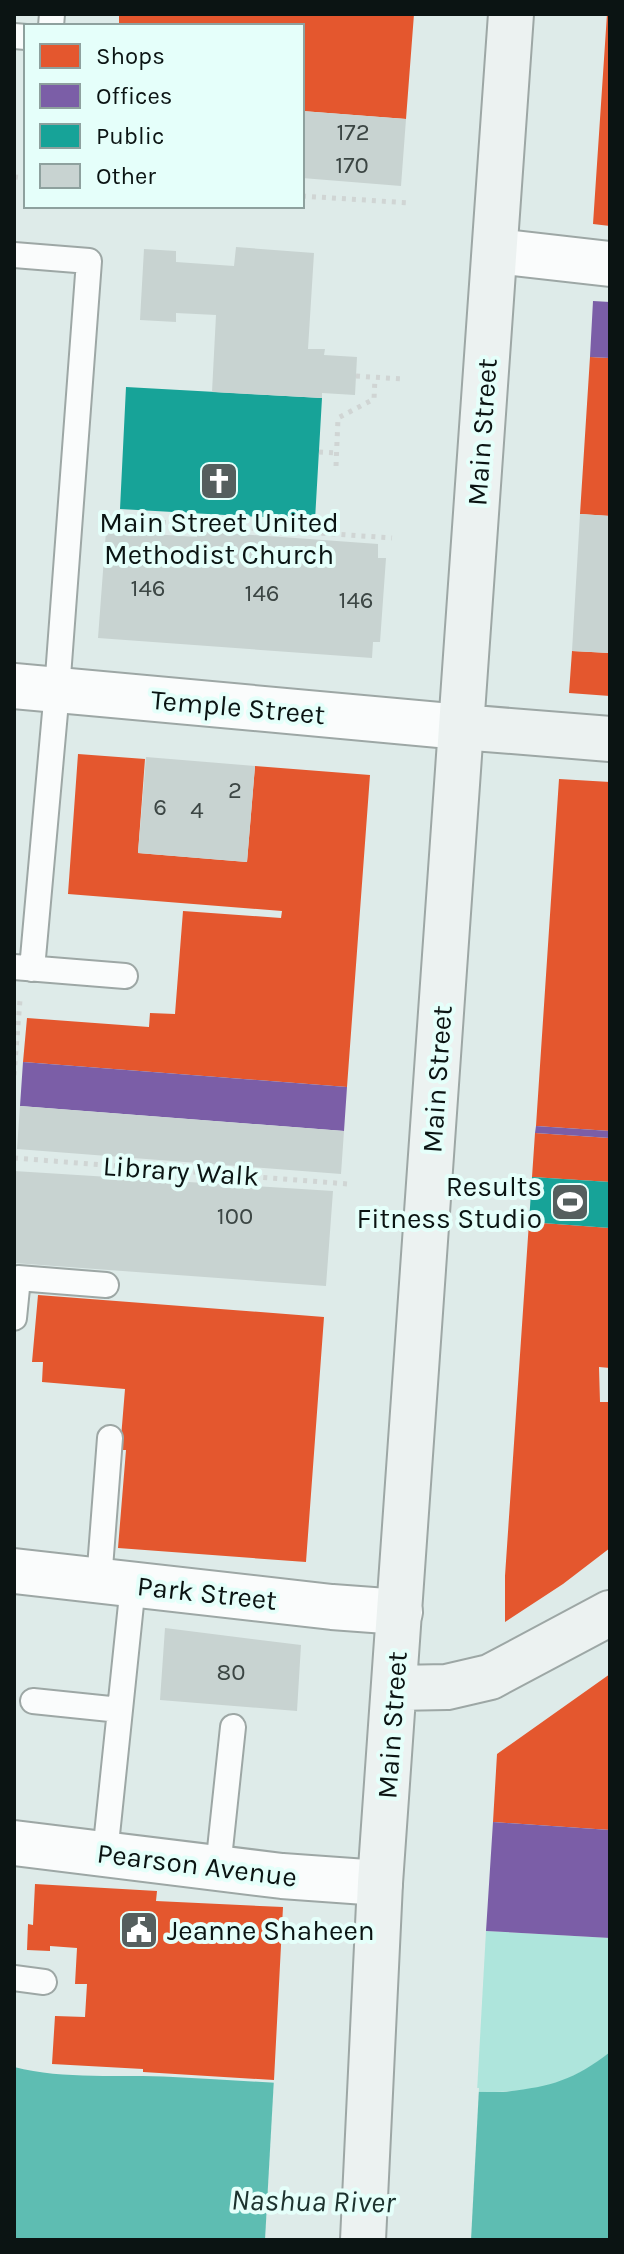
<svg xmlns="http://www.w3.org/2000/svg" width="624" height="2254" viewBox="0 0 624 2254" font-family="Karla,sans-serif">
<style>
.green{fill:#aee5dc}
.water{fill:#5ebdb2}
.pier{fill:#deebe9}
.shops{fill:#e4572e}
.offices{fill:#7b5ea7}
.public{fill:#17a398}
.building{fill:#c8d3d1}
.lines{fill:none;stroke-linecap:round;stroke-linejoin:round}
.lane-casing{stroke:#9da7a5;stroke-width:28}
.street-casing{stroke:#9da7a5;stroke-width:48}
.secondary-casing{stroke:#9da7a5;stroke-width:48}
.path{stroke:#d0d5d4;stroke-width:5;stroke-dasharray:4 6;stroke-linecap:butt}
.lane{stroke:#fafcfc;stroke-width:24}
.street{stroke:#fafcfc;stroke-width:44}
.secondary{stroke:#ecf2f1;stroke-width:44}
.labels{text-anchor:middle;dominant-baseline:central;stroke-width:8;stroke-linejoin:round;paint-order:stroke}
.number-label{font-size:24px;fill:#3c4644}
.street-label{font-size:28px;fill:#0b1413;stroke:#e5fffa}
.poi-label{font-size:28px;fill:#0b1413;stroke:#e5fffa}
.water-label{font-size:30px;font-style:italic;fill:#1c322e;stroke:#e5fffa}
</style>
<rect width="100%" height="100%" fill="#deebe9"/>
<path class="green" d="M486,1931l124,7v114c-45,36 -76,40 -133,40z"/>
<path class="water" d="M610,2052v188h-596v-173c51,13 106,7 159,10 109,5 220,16 330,15 46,-5 70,-11 107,-40z"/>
<path class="pier" d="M274,2078l205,10 -8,152h-206z"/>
<path class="shops" d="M119,14h295l-8,105 -104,-8v-85h-183z
M607,14h3v212l-17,-2z
M590,357l20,1v158l-30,-2z
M572,651l38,2v43l-41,-3z
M78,754l67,5 -7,94 109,9 8,-96 115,9 -23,312 -324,-25 4,-44 122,9 1,-14 25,1 8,-103 98,7 1,-7 -214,-17z
M559,779l51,3v349l-74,-5z
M535,1133l75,5v44l-78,-5z
M529,1222l81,6v140l-11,-1 1,35h10v146l-47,36 -58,38v-46z
M38,1295l286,22 -18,245 -188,-14 8,-98h-6l5,-61 -83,-7 1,-20h-11z
M610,1674v156l-117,-8 4,-68z
M35,1884l122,7 -1,10 127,6 -9,173 -131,-8v-3l-91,-5 3,-48 30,1 2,-33h-12l2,-36 -27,-2v5l-23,-1 1,-26 5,1z"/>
<path class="offices" d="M593,301l17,1v56l-20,-1z
M23,1062l324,25 -3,44 -324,-25z
M536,1126l74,5v7l-75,-5z
M493,1822l117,8v108l-124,-7z"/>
<path class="public" d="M126,387l196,11 -7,122 -195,-11z
M532,1177l78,5v46l-81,-6z"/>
<path class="building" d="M302,111l104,8 -5,67 -99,-8z
M236,247l78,6 -6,96h17l-1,6 33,2 -2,38 -33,-2v5l-110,-6 4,-77 -40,-2v9l-36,-2 4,-71 32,2v11l58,4z
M580,514l30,2v137l-38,-2z
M106,531l91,6v-6l181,13v14h8l-6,84h-7l-1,16 -274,-20z
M146,757l109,9 -8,96 -109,-9z
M20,1106l324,25 -3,43 -324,-25z
M14,1171l319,20 -7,95 -312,-23z
M165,1628l136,17 -4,66 -137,-11z"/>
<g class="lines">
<g class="lane-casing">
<path id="lane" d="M51,26l1,-12
M14,36l12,1
M14,255l75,6 -32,429 -25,279
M14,967l111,9
M14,1318l4,-40 88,7
M99,1581l11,-143
M33,1701l87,9
M105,1854l28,-269
M218,1868l15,-141
M14,1978l30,4"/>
</g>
<g class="street-casing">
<path id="street" d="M495,251l115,13
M14,686l447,41
M14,1571l318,36 68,5
M14,1843l268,33 98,7"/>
</g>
<g class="secondary-casing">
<path id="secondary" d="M461,727l149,12
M395,1688l52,-1 43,-10 120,-64
M363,2240l17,-357 131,-1869"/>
</g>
<path class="path" d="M14,177l12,1
M302,196l109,7
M356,376l47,3
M319,452l17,1
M336,466l2,-48 36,-19 1,-21
M102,518l290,20
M14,1075l6,-75
M14,1158l334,26"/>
<use href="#lane" class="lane"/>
<use href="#street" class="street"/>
<use href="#secondary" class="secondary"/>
</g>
<defs>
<g id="church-square" transform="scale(2)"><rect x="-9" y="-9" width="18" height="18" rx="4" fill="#555f5e" stroke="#e5fffa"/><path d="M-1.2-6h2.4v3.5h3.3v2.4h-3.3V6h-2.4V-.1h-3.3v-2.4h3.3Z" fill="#fff"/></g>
<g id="stadium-square" transform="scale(2)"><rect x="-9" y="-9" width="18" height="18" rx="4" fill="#555f5e" stroke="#e5fffa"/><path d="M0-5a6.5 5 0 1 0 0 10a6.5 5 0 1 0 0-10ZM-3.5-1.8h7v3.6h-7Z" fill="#fff"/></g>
<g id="civic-square" transform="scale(2)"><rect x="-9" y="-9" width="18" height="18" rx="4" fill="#555f5e" stroke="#e5fffa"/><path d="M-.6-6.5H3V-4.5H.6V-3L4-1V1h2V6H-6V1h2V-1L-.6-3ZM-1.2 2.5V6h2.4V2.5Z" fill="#fff"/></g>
</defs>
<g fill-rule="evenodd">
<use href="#church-square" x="219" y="481"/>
<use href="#stadium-square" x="570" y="1202"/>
<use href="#civic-square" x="139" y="1930"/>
</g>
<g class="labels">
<g class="number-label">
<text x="353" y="132">172</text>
<text x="352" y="165">170</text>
<text x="148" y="588">146</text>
<text x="262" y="593">146</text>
<text x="356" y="600">146</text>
<text x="235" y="790">2</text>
<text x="160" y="807">6</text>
<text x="197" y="810">4</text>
<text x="235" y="1216">100</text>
<text x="231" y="1672">80</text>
</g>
<g class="street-label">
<text transform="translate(482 432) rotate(-86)">Main Street</text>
<text transform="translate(238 707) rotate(5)">Temple Street</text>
<text transform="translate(437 1079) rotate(-86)">Main Street</text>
<text transform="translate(181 1171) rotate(4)">Library Walk</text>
<text transform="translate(207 1593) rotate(6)">Park Street</text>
<text transform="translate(392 1725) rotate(-86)">Main Street</text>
<text transform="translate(197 1865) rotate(7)">Pearson Avenue</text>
</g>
<g class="poi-label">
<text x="219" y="522">Main Street United<tspan x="219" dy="32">Methodist Church</tspan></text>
<text x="542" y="1186" text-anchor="end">Results<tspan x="542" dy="32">Fitness Studio</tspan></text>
<text x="167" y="1930" text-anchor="start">Jeanne Shaheen</text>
</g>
<g class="water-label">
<text transform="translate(313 2201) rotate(1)">Nashua River</text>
</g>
</g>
<rect width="624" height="2254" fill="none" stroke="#0b1413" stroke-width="32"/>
<rect x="24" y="24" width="280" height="184" fill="#e5fffa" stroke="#8ea19e" stroke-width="2"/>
<rect x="40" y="44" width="40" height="24" fill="#e4572e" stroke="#8ea19e" stroke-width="2"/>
<text x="96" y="64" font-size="24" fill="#0b1413">Shops</text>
<rect x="40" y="84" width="40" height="24" fill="#7b5ea7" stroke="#8ea19e" stroke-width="2"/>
<text x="96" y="104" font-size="24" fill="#0b1413">Offices</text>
<rect x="40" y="124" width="40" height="24" fill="#17a398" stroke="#8ea19e" stroke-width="2"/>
<text x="96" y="144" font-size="24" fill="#0b1413">Public</text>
<rect x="40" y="164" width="40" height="24" fill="#c8d3d1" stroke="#8ea19e" stroke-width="2"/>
<text x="96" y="184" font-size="24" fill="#0b1413">Other</text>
</svg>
